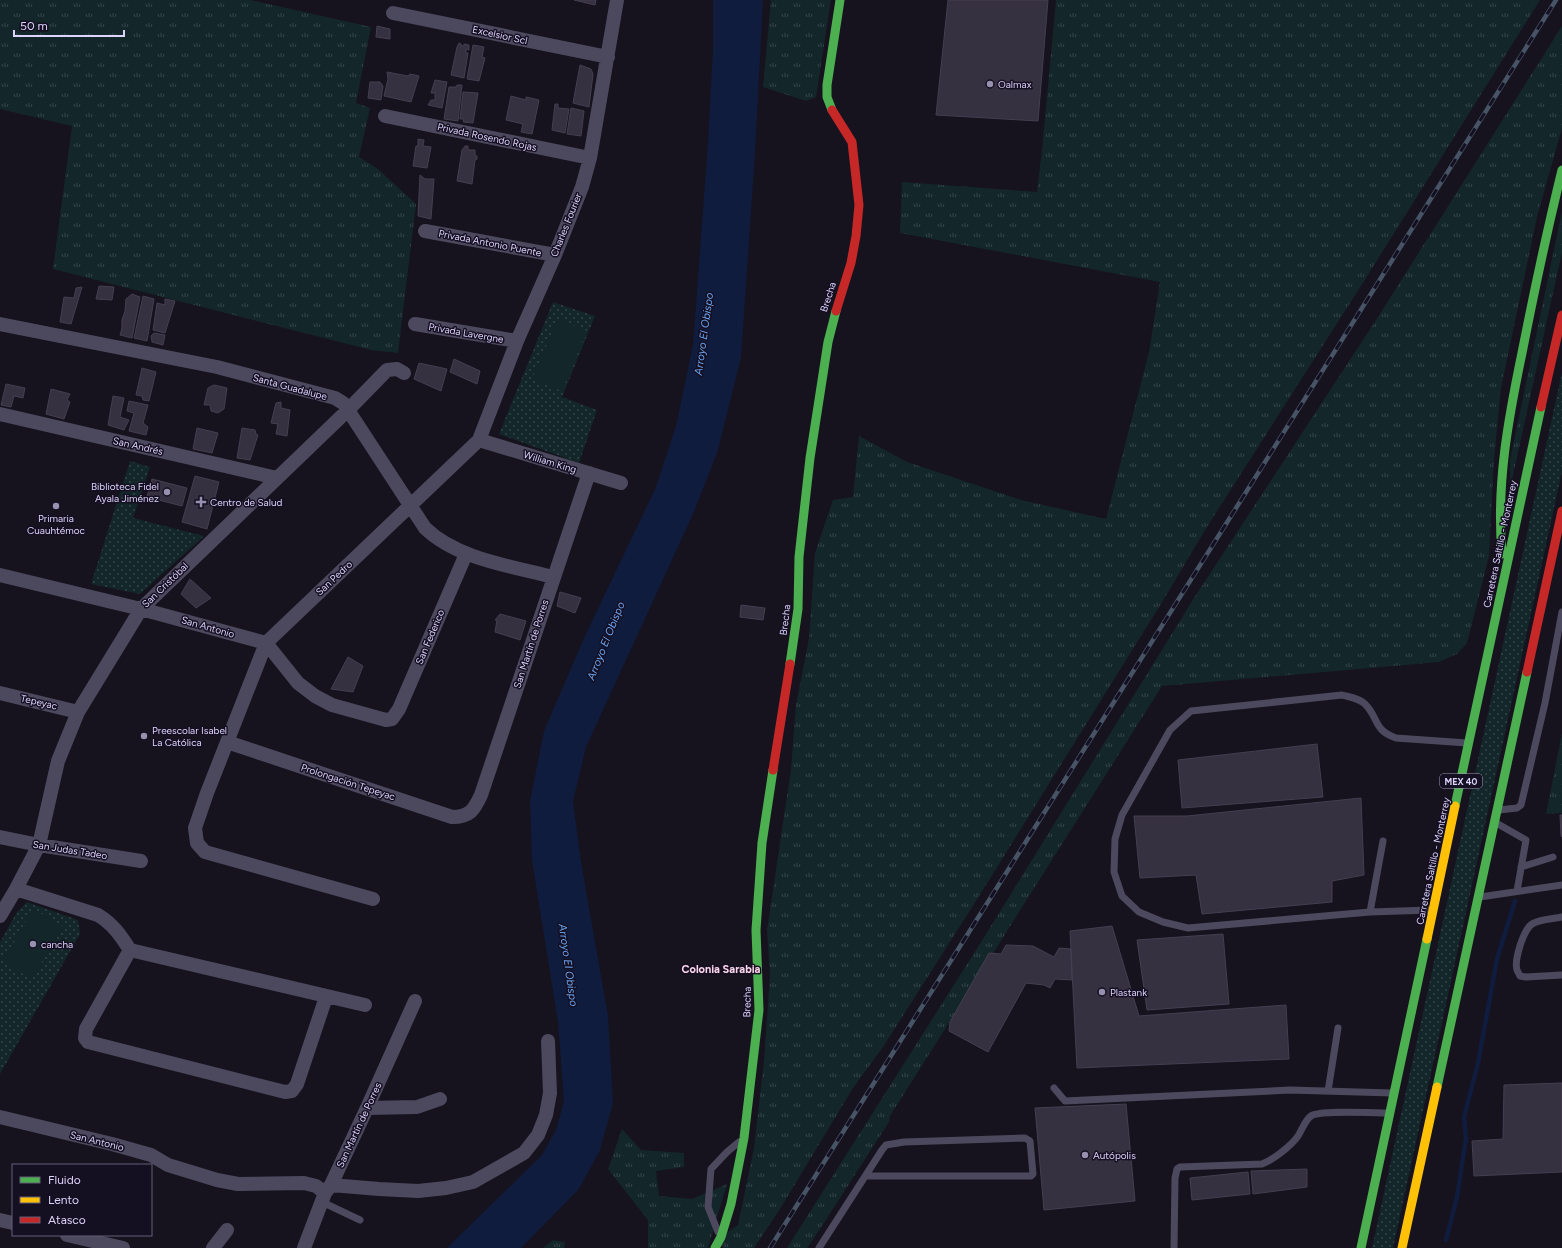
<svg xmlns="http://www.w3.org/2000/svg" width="1562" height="1248" viewBox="0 0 1562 1248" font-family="Figtree,sans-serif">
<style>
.grass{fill:url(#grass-tufts)}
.park{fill:url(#park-dots)}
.pitch{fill:#132629}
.water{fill:#101c3e}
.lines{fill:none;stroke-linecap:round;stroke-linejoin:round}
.stream{stroke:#101c3e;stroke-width:4.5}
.building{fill:#363140;stroke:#443f51}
.lane{stroke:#4c495e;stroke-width:7}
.street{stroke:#4c495e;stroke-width:14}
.fast{stroke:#4caf50;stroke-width:9}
.slow{stroke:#ffc107;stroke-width:9}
.jam{stroke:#c62828;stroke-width:9}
.rail-casing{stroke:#465466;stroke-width:4.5}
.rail{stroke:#150f22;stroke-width:3;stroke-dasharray:9;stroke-linecap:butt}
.poi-dot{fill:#9790ae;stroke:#150f22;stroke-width:1.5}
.labels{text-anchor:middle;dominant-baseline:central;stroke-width:3;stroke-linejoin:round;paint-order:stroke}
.shield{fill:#150f22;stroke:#a199bb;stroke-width:1}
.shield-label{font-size:9px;font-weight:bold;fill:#ddd4fc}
.street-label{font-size:10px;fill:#ddd4fc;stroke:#150f22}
.poi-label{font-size:10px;fill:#ddd4fc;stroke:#150f22;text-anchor:start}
.water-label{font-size:11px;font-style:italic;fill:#6aa5f4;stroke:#150f22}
.neighbourhood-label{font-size:11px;font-weight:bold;fill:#fcd5ea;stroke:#150f22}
</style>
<defs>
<pattern id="grass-tufts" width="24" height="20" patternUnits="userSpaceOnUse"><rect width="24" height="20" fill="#132629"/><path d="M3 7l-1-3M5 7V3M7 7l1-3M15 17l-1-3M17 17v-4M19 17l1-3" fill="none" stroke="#354549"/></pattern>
<pattern id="park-dots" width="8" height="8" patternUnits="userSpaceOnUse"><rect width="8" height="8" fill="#132629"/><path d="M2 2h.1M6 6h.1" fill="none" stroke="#354549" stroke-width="1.8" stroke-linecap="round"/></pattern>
</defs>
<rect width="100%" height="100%" fill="#16131e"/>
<path class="grass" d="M0,0h251l120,27 -15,76 14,5 -11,49 19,12 38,35 -18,149 -27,-3 -318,-81 19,-143 -72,-17z
M771,0h60l-15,97 -10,4 -43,-14z
M1056,0h484l-174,278 -161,252 -41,69 -188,302 -93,146 -30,41 -73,121 -26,39h-31l-2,-11 17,-12 16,-77 10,-87 6,-86 -3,-45 24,-160 5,-65 13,-67 6,-85 18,-53 20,-3 6,-61 48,26 114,38 85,19 43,-167 11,-70 -260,-49 2,-51 135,10 5,-42z
M1562,26v102l-25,89 -36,171 -7,71 -5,97 -22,87 -10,11 -18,8 -277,24 -272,430 -1,6 -71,110 -11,16h-20l196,-309 211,-341 184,-281z
M1562,211v41l-52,237v-29z
M1562,733v80l-16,1z
M622,1129l19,21 43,3v14l-28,4 3,25 33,3 35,-15 -19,64h-60v-28l-40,-51z
M553,1240l12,2 -1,6h-21z"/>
<path class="park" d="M553,302l42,14 -33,81 35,13 -18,53 -80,-29z
M1562,372v99l-169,777h-21z
M130,461l20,6 -17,51 71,18 -64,58 -49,-10z
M27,902l51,18 2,14 -80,140v-132l17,-30z"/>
<path class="pitch" d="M558,319l29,12 -25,60 -30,-12z
M33,909l30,17 -31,53 -29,-17z"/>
<path class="water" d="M713,0h50l-8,153 -14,204 -24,96 -24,61 -107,233 -13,54 8,61 27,154 5,87 -13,47 -21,39 -58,59h-74l95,-93 14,-25 8,-29 -6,-79 -26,-162 -2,-59 14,-70 41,-95 71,-149 20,-61 17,-81 15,-202 5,-94z"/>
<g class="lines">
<path class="stream" d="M1446,1240l11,-43 9,-59 -2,-21 14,-54 19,-104 18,-58"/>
</g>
<path class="building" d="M574,0h22l-1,5z
M948,0h100l-10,121 -102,-6z
M377,26l13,3v10l-14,-2z
M459,43l2,1 1,2h2v-2l5,1v5l-3,-1v4h2l-4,25 -13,-3 6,-28z
M473,45l11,2 -2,10 3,1 -6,23 -12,-2z
M580,65l11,4 2,5 -4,33 -16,-4z
M387,72l21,4 2,-2 9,2 -8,26 -27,-6 4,-17z
M435,80l12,2 -5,26 -14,-3 3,-5h4v-7h-4z
M370,82h10l3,4 -2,14 -13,-2z
M457,85h5l-4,36 -14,-2 5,-32h7z
M463,92l15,1 -5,30 -10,-1 1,-3h-4z
M511,96l15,4v-3l13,3 -7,34 -11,-2 2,-8 -17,-4z
M555,104h3v4l11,1 -4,24 -13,-3z
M571,108l13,3 -3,25 -14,-2z
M418,139l6,1 -1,6 8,1 -4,21 -14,-2 3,-20h2z
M465,146h3v4h7v5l2,1v3l-2,1 -3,24 -15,-3 5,-31z
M420,175l5,4h9l-3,40 -13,-3z
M99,286l15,1 -2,13 -16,-1z
M82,287l-11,37 -11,-2 4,-25 10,1 2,-10z
M132,294l8,3 -8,41 -12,-3 2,-7v-8l3,-9 1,-12z
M143,296l11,3 -7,42 -13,-3z
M165,299l10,2 -10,32 -12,-3 4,-27 8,2z
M154,333l11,2 -2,10 -11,-3 -1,-6z
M454,359l26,12 -3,13 -27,-12z
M419,363l28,6 -6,22 -27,-12z
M142,368l14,4 -7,29 -6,-1 -1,-4 -6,-1z
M6,384l19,4 -2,10 -9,-2 -3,11 -10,-2z
M214,385l13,3 -3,21 -6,4 -7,-2 -1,-6h-6l4,-17z
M51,389l19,5 -3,6 3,2 -6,17 -18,-5z
M113,396l11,2 -4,19 9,3 -5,10 -16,-5z
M129,401l19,4 -5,18 5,4 -2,8 -17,-4 5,-18 -7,-2z
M281,402v6l9,2 -3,26 -11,-2 2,-10 -7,-1 5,-20z
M197,428l21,5 -6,20 -19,-4z
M242,428l13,2 1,4 2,1 -8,25 -13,-2z
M195,476l24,6 -12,47 -25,-7z
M152,479l35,9 -5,18 -35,-9z
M190,579l21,19 -15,10 -15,-14z
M560,592l21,6 -6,15 -18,-7z
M741,605l24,3 -2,12 -23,-3z
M500,614l26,7 -6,19 -25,-8 2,-12h-2z
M348,657l15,9 -10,26 -22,-3z
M1317,744l6,53 -141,11 -4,-48z
M1361,798l3,77 -32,6v21l-130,12 -6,-39 -56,3 -6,-62h53z
M1560,815h2v22l-1,-1z
M1112,926l27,90 147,-11 3,54 -212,9 -7,-137z
M1223,934l6,70 -82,6 -10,-70z
M1006,945l27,1 21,11 5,-9 12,1 1,31 -17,-1 -5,9 -6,-3 -18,-2 -38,69 -39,-21 1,-9 39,-69 12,1z
M1562,1083v89l-88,4 -2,-35 31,-2 1,-54z
M1126,1104l9,97 -91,9 -9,-102z
M1307,1169v18l-54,7 -2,-23z
M1248,1172l2,22 -58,6 -2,-22z"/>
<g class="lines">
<path class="lane" d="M1499,810l18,-2 4,-3 24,-102 17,-91
M1498,824l28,16 -9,51
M1521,867l32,-10
M1480,897l82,-12
M1431,910l-61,2 -182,16 -25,-6 -24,-10 -17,-16 -8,-24 1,-33 7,-24 48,-85 21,-19 151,-16c7,2 17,3 23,9 14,14 8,26 31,34l71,5
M1370,912l13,-71
M1562,917c-9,2 -22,2 -30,7 -9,6 -18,37 -15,46 1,2 2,4 3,6l6,1 36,-2
M1054,1088l11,13 225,-11 102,3
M1328,1091l10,-63
M322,1202l38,18
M718,1232l-10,-25 3,-38 16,-17 12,-10
M819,1248l63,-98 4,-5 18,-3 121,-4 5,3 3,33 -2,2h-165
M1174,1248l1,-70 2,-9 3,-2 82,-3c11,-4 29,-18 36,-28 4,-6 7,-16 13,-20 9,-6 63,-3 77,-3"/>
<path class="street" d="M393,13l215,44
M385,116l205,42
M425,231l130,24
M0,324l217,43 118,31 8,5 5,7 77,118c32,31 86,38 128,49
M415,324l102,17
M0,414l277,64
M479,440l142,43
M0,575l141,34 125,34 32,40 17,13 17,9 54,15 6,-1 7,-10 67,-155
M0,693l78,19
M227,742l225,75c18,0 22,-7 29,-22l108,-322
M0,837l39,8 102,16
M16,889l82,26c15,9 23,21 32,35l235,55
M373,899l-168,-47 -8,-9 -2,-15 12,-35 59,-150 213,-203 38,-99 38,-86 27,-68 8,-29 27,-158
M0,916l16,-27 23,-44 19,-84 20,-49 63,-103 207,-199 39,-40 10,-1 7,4
M130,950l-44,79 -1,9 3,4 197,50 7,-1 5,-7 29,-87
M367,1108l50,-1 23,-8
M0,1117l112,27 39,11 17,10 49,15 21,4 66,-1 12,3 9,7
M331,1185l48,4 39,2 28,-3 27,-6 51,-29 14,-18 8,-20 4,-22 -2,-52
M0,1220l13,3
M67,1235l56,13
M213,1248l14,-18
M304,1248l21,-55 6,-8 36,-77 48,-107"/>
<path class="fast" d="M832,110l-5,-13v-12l13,-85
M1502,554c-6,-69 6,-134 20,-201 12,-61 25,-122 40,-183
M790,664l8,-55 1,-52 11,-99 18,-116 8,-31
M1455,806l86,-399
M1437,1087l90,-415
M715,1248l6,-11 10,-33 13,-66 15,-128 -3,-80 6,-87 11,-73
M1361,1248l66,-309"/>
<path class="slow" d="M1427,939l28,-133
M1402,1248l35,-161"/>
<path class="jam" d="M832,110l20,32 7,63 -3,31 -5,27 -15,48
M1541,407l21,-92
M1527,672l35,-161
M773,770l17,-106"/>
<g class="rail-casing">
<path id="rail" d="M770,1248l786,-1248"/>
</g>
<use href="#rail" class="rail"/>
</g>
<g class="poi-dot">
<circle cx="990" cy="84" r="4"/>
<circle cx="167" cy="492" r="4"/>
<path d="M199 496h4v4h4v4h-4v4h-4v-4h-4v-4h4z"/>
<circle cx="56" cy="506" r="4"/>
<circle cx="144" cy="736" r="4"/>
<circle cx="33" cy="944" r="4"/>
<circle cx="1102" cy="992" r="4"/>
<circle cx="1085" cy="1155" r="4"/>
</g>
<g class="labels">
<rect class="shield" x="1440" y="774" width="42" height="14" rx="3"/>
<g class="shield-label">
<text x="1461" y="781">MEX 40</text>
</g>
<g class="street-label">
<text transform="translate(500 35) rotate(12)">Excelsior Scl</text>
<text transform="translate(487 137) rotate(12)">Privada Rosendo Rojas</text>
<text transform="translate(566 225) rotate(-68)">Charles Fourier</text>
<text transform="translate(490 243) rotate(11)">Privada Antonio Puente</text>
<text transform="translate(828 297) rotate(-72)">Brecha</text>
<text transform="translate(466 333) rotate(10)">Privada Lavergne</text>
<text transform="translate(290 387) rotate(15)">Santa Guadalupe</text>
<text transform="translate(138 446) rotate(13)">San Andrés</text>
<text transform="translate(550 462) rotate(17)">William King</text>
<text transform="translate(1500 544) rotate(-78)">Carretera Saltillo - Monterrey</text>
<text transform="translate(334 578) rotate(-43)">San Pedro</text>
<text transform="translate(165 585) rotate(-44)">San Cristóbal</text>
<text transform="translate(785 620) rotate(-83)">Brecha</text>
<text transform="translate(208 627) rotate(16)">San Antonio</text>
<text transform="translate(430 637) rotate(-67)">San Federico</text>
<text transform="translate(531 644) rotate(-72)">San Martín de Porres</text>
<text transform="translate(39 702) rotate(13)">Tepeyac</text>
<text transform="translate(348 782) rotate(18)">Prolongación Tepeyac</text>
<text transform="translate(70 850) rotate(9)">San Judas Tadeo</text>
<text transform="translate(1433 861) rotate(-78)">Carretera Saltillo - Monterrey</text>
<text transform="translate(747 1002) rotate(-89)">Brecha</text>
<text transform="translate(359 1125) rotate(-65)">San Martín de Porres</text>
<text transform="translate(97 1141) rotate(14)">San Antonio</text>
</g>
<g class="poi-label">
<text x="998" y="84">Oalmax</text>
<text x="159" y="486" text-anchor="end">Biblioteca Fidel<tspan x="159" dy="12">Ayala Jiménez</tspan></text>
<text x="210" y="502">Centro de Salud</text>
<text x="56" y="518" text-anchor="middle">Primaria<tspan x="56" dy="12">Cuauhtémoc</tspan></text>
<text x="152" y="730">Preescolar Isabel<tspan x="152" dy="12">La Católica</tspan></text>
<text x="41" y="944">cancha</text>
<text x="1110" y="992">Plastank</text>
<text x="1093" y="1155">Autópolis</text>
</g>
<g class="water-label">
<text transform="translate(704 334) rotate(-82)">Arroyo El Obispo</text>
<text transform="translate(606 641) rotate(-68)">Arroyo El Obispo</text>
<text transform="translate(568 965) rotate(82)">Arroyo El Obispo</text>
</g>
<g class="neighbourhood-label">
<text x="721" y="969">Colonia Sarabia</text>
</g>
</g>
<rect x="12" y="1164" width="140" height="72" fill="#150f22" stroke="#655e79"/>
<rect x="20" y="1177" width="20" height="6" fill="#4caf50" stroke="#655e79"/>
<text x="48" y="1184" font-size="12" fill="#ddd4fc">Fluido</text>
<rect x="20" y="1197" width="20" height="6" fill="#ffc107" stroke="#655e79"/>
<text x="48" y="1204" font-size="12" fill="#ddd4fc">Lento</text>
<rect x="20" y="1217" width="20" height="6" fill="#c62828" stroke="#655e79"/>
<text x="48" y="1224" font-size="12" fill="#ddd4fc">Atasco</text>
<path d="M14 30v6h110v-6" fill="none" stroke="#ddd4fc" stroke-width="2"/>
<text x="20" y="30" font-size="12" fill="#ddd4fc" stroke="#150f22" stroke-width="3" paint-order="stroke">50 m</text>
</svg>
